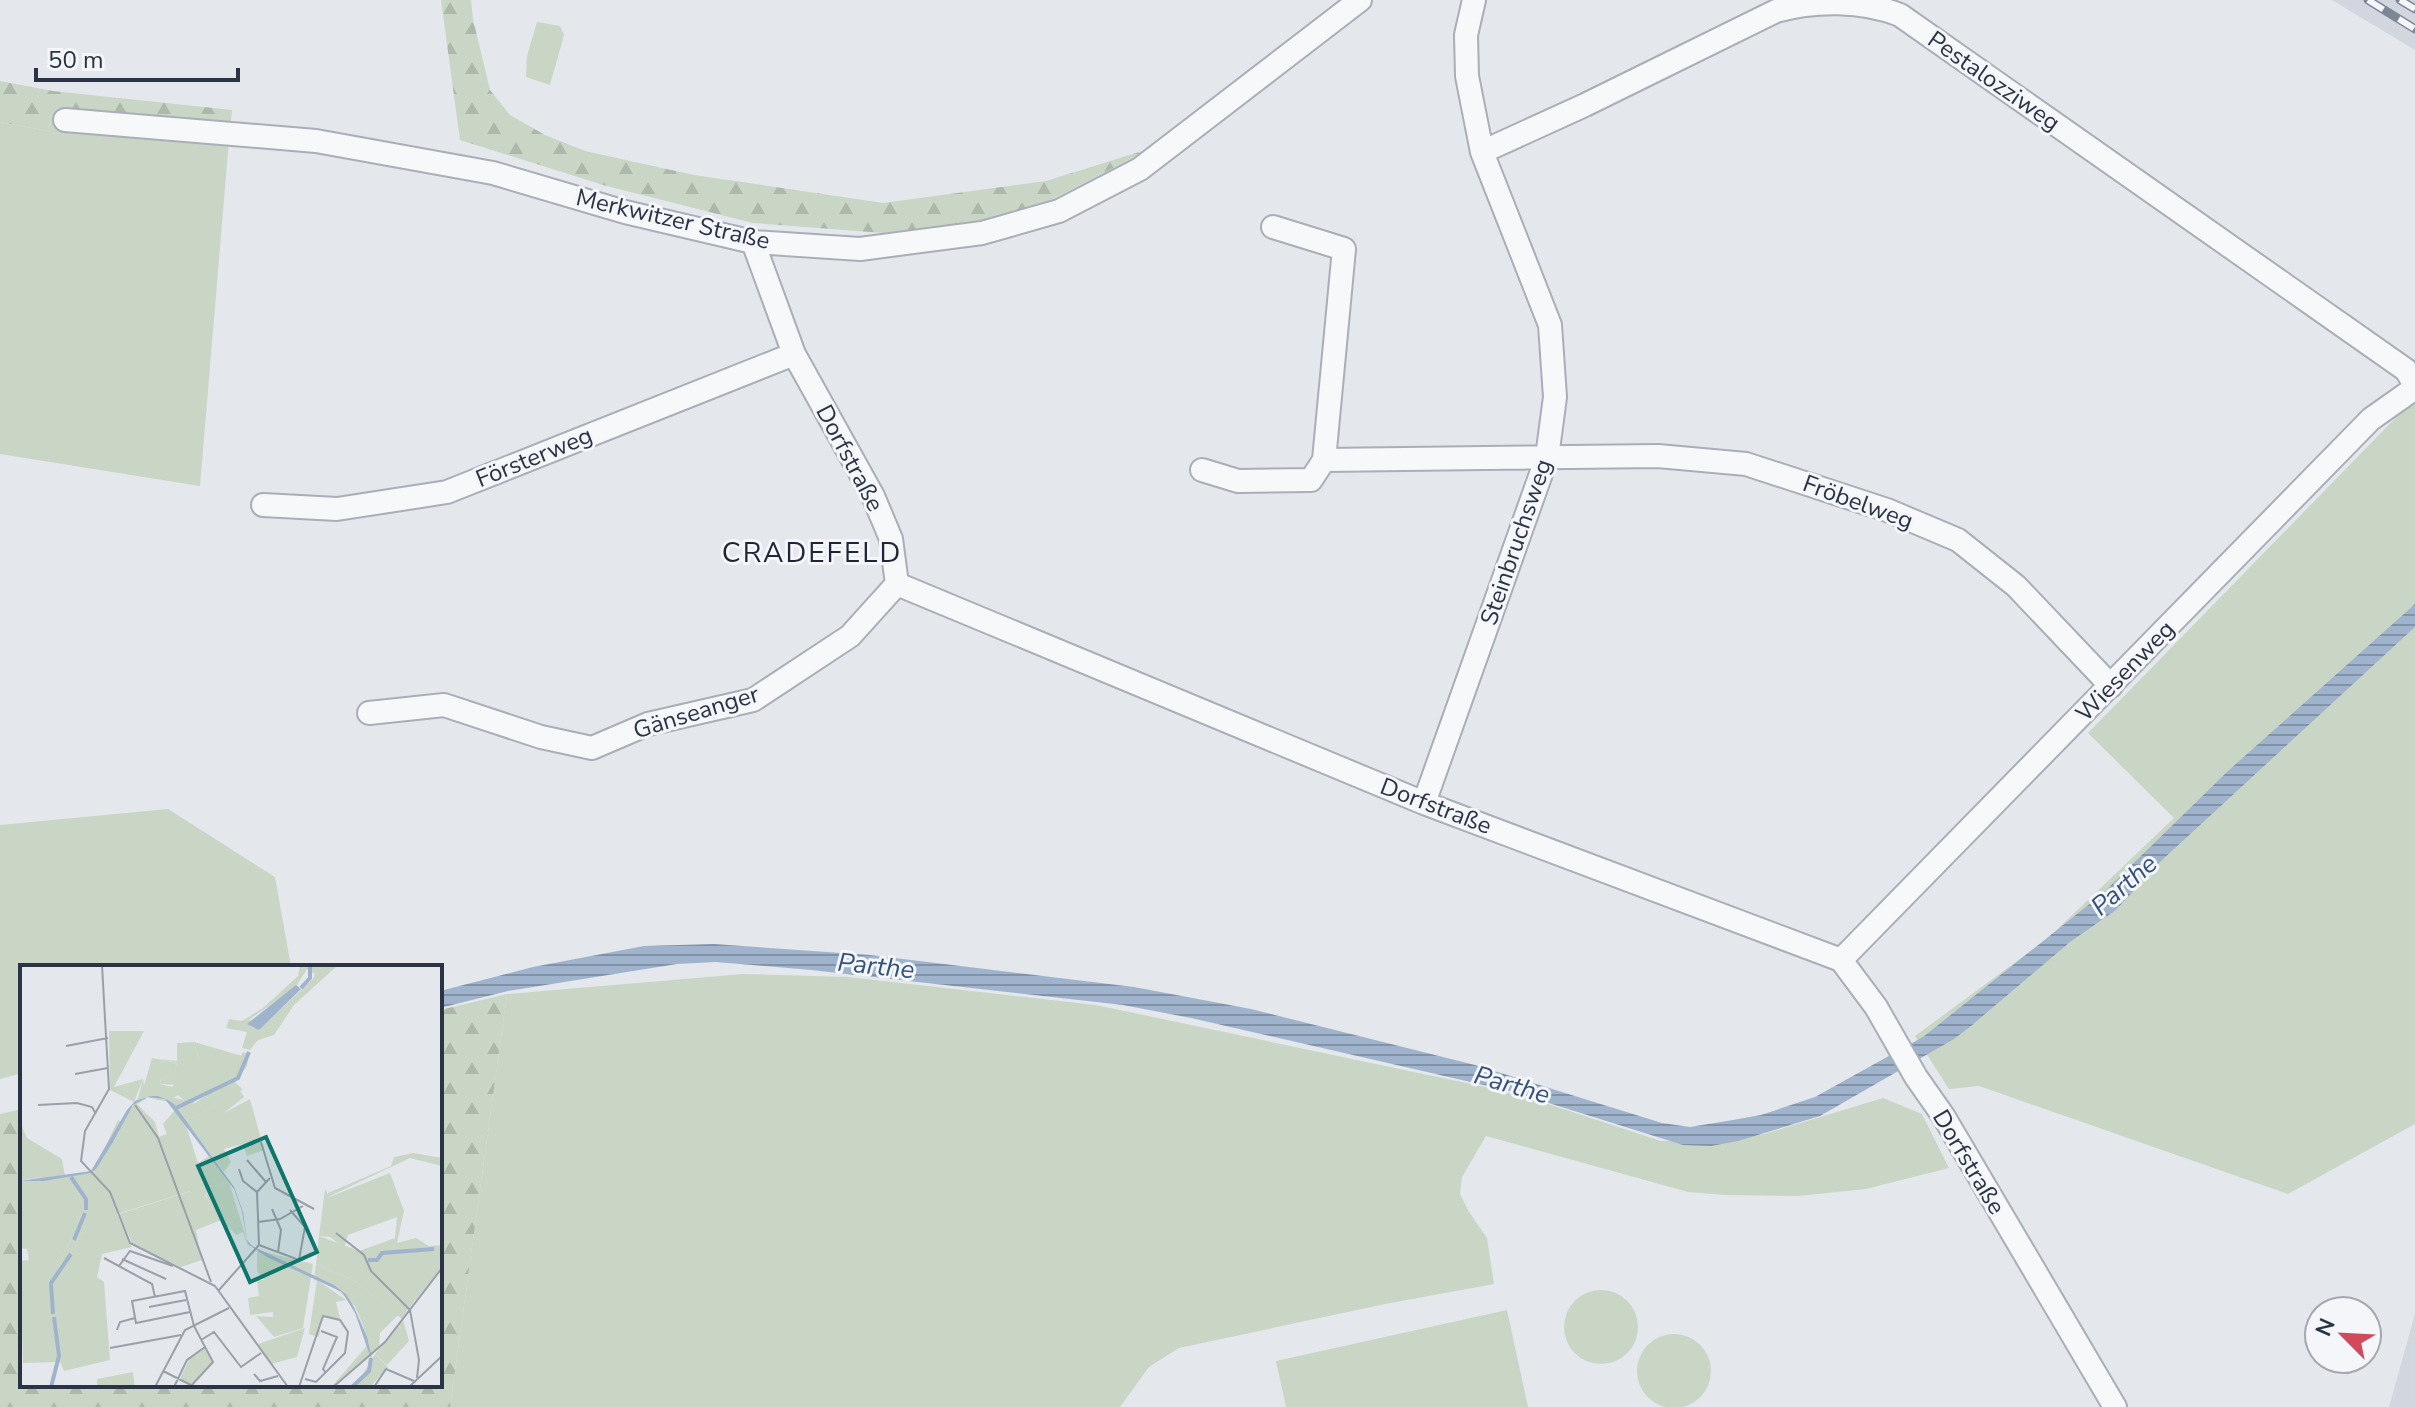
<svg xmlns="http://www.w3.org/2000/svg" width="2415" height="1407" viewBox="0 0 2415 1407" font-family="'Nunito Sans',sans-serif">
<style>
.built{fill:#d2d6de}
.green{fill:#c9d6c5}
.forest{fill:url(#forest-firs)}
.water{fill:url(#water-rules)}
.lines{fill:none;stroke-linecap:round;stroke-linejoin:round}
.minor-casing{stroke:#a9aeb7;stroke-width:26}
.minor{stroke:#f7f8fa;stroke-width:22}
.rail-casing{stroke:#7d8696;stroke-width:9}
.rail{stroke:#f4f6f9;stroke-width:6;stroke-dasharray:18;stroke-linecap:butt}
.labels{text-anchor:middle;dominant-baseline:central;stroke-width:6;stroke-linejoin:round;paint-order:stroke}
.street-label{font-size:24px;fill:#2b3445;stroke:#f4f6f9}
.water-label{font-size:26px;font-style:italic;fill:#34527a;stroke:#f4f6f9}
.quarter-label{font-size:28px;letter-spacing:2px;fill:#1d2536;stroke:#f4f6f9}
.inset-river{fill:none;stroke:#9fb4cc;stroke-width:4}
.inset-road{fill:none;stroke:#9a9fa9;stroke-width:2}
.view{fill:#0f766e;fill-opacity:0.15;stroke:#0f766e;stroke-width:4}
.inset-edge{fill:none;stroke:#2b3445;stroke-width:4}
</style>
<defs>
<pattern id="forest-firs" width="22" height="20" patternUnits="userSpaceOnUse" patternTransform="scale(2)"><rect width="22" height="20" fill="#c9d6c5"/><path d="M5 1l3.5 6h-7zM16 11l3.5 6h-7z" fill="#adb8ab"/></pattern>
<pattern id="water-rules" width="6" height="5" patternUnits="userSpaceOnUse" patternTransform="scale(2)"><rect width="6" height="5" fill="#9fb4cc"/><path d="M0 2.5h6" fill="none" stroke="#8293a7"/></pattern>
</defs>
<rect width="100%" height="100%" fill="#e4e7ec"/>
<path class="built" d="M2332,0h83v50z
M2415,1314v93h-26z"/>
<path class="green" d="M537,22l23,4 4,9 -14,50 -24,-8 1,-21z
M53,112l177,16 -30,358 -200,-32v-332l48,9z
M2415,398v726l-127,70 -309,-108 -30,3 -34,-53 132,-97 127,-121 -86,-85z
M168,809l107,68 16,90h-269v106l-22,6v-254z
M743,974l105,3 248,28 394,83 52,14 119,39h54l49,-7 119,-36 39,16 27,54 -83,21 -68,7 -73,-1 -37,-3 -202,-56 -24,41 -2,17 9,18 18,26 7,46 -109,20 -206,44 -30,19 -29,40h-670l57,-413z
M1564 1327a37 37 0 1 1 74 0a37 37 0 1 1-74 0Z
M1507,1310l21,97h-242l-10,-46z
M1637 1371a37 37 0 1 1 74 0a37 37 0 1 1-74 0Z"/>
<path class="forest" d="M441,0h30l2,19 17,71 20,25 35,20 40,16 109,24 189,28 163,-22 106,-33 -132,68 -137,17 -130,-10 -150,-38 -143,-45z
M0,81l53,10 179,19 -2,18 -177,-16 -5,19 -48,-9z
M507,994l-57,413h-450v-293l22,-5v276h418v-375z"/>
<path class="water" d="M2415,604v23l-254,234 -45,49 -46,32 -99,84 -17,13 -134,77 -82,25 -27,5 -28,-1 -173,-54 -319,-73 -68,-13 -312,-35 -95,-8 -39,2 -169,27 -68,17v-17l93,-24 111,-21 70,-2 156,11 264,32 117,22 224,56 187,58 28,4 43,-7 28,-5 54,-18 108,-60 179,-143 126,-123z"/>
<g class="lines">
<g class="minor-casing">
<path id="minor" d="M65,120l251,21 177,32 132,39 128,30 107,7 122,-16 77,-22 81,-42 220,-169
M1482,152l103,-47 191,-94c39,-11 86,-11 124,4l506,355 9,15
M753,242l41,112 79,142 18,43 6,45
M1324,460l334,-4 88,8 141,46 71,30 58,46 95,100
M1202,470l36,11 73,-1 13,-20 20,-211 -71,-22
M263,505l74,4 110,-17 347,-138
M897,584l527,219 417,157 35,47 40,70 28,40 171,290
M369,713l75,-8 97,32 51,11 56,-24 105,-24 97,-64 47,-52
M1424,803l123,-346 8,-60 -5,-72 -68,-173 -15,-76 -1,-41 8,-35
M1841,960l530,-541 44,-31"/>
</g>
<use href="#minor" class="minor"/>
<g class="rail-casing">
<path id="rail" d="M2368,0l47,29
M2400,0l15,9"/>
</g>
<use href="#rail" class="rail"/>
</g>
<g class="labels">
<g class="street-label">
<text transform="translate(1994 81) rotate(35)">Pestalozziweg</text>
<text transform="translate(673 219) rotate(13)">Merkwitzer Straße</text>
<text transform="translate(534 457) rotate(-22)">Försterweg</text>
<text transform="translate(850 458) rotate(62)">Dorfstraße</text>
<text transform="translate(1858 502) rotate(20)">Fröbelweg</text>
<text transform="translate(1516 542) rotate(-71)">Steinbruchsweg</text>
<text transform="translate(2125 671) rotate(-46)">Wiesenweg</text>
<text transform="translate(696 712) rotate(-17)">Gänseanger</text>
<text transform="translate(1436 806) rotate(21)">Dorfstraße</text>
<text transform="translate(1969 1162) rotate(59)">Dorfstraße</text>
</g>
<g class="water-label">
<text transform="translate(2124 885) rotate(-41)">Parthe</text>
<text transform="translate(876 966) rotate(6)">Parthe</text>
<text transform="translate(1512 1085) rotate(16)">Parthe</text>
</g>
<g class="quarter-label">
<text x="812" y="553">CRADEFELD</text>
</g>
</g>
<g transform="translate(20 965)">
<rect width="422" height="422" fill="#e4e7ec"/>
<path d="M174,77l48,14 -12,23 -41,26 -11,-10 -10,7 -27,-6 11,-38 25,5 -5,17 -11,-2 -1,6 12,3 27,-27zM218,123l6,9 -20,16 26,-14 14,51 -17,6 -4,-12 -19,5 7,13 -7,10 -38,-51 29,-16 -3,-11zM0,157l7,16 35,21 3,17 -45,4zM370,208l14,38 -7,32 19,-5 13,8 13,-1v22l-33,41 -35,-34 -15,-23 36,-13 2,-21 -49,18 -4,13 -14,-11 -11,-1 6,-47 4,8zM52,212l16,31 -13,42 -26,39 35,-80zM209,217l22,72 -8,-22 -7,3 -15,-15 -25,10 6,30 -21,7 -48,-22 -14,-31 72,-23 6,4 5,-8 5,12 -1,-11zM237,285l56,14 -10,64 -29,9 -18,-21 17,1v-5l-23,3 -2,-17 11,-2 -2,-16h7l-7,-9zM296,299l41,18 41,33 -18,18 -1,14 -48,40 35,-40 -2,-19 -9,-22 -25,-23 -16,-3zM383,355l6,21 -22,24 -12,-11zM185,383l7,14 -20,22 -12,-5 10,-21z" fill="#c9d6c5"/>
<path d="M280,0h38l-44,40 -20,30 -16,5 -8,10 -8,-2 5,-16 -21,-4 3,-9 13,2 21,-13 35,-32zM287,4l8,5 -2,5 -54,50 -7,-2 -2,-8 45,-31zM174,77l5,18 -18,25 -21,-1 1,-6 11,1 5,-16 -17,-4 17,2v-18zM223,87l6,2 -2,12 -12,16 8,8 -15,3 -4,7 -4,-8 -7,2 2,11 -30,17 13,41 11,-7 20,26 -22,6 -2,12 -3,-13 -5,12 -7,-8 -73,23 15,33 -30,7 -5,23 7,5 6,78 -46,11 -4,-9 -37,1 -3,-102 9,-1 -2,-11 -7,-1v-67l73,-9 25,-52 4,2 16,-24 5,-19 3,20 -9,5 18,18 4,15 8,-3 -4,-10 12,-14 -7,-8 3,-5 24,6 35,-24zM52,212l16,31 -13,42 -26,39 35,-80zM393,188l29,5v8l-32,-8 -82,39v-4l63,-27 3,-9z" fill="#c9d6c5" fill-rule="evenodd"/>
<path d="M89,66h35l-30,56 29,-8 -9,23 -24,-12zM299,271l40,15 49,58 -6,10 -45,-37 -41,-18zM297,315l29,20 -10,2 4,17 -18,-4 -3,22 -10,-3zM285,363l-8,29 -26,7 -13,-20zM355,389l13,13 -18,20h-15zM113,407l2,15h-38v-8z" fill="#c9d6c5"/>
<path d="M276,20l5,4 -42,41 -12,-6zM131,131h7l10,4 6,4 60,83 9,25 4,28 5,6 82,39 12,9 8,13 13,30 4,17 1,7 -17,-48 -13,-21 -75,-35 -18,-12 -2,-4 -5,-30 -8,-22 -69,-90 -17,-2 -15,8 -20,37 -17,27 -5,4 -47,8h-24l71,-10 36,-61 8,-9z" fill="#9fb4cc"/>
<path class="inset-river" d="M281,23l9,-10v-13M156,143l62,-30 11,-26M51,212l15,22v11M54,275l11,-27M348,295h9l5,-7 52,-4M33,349l-2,-31 20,-29M31,422l8,-31 -5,-39M332,422l17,-16 2,-13"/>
<path class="inset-road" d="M82,0l7,124 -24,42 -4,30 29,31 20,51 85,43 73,101M46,81l42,-8M55,109l33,-6M18,140l39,-2 15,4 4,7M115,140l23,33 53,144M241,177l14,46 39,21M227,195l19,22M219,204l4,12 14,11M252,244l9,21 -3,22M238,257l22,-3 23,-13M316,268l28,22 7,16 39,39 9,50 -2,18M239,280l40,15 6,-33 -15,-17M84,293l48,26 3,13M102,294l44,20M99,301l11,-15 43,15M199,325l40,-45 -2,-53 13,-14M129,342l37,-7M97,365l3,-8 15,-4M301,366l16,6 -14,32 3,4M181,375l13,-8 27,35 20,-14M90,383l71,-13M143,406l28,14M234,409l6,7 18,-5M135,422l30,-57 44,-22M154,422l13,-27 18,-13M170,422l23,-25 -19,-36 -9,-35 -53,10 4,22 54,-11M279,422l24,-71 17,4 8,12 -3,21 -29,29 -11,-3M313,422l52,-45 57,-74M354,422l12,-18 28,12M389,422l33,-31"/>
<path class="view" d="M246,172l51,115 -67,30 -52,-116z"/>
<rect width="422" height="422" class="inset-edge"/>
</g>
<g transform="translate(2343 1335) rotate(294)"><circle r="38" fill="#f4f6f9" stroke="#a4a8b1" stroke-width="2"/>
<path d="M0-6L14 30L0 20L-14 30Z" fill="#d1495b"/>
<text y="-12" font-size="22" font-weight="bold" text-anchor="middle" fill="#2b3445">N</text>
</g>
<path d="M36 68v12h202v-12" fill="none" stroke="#2b3445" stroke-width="4"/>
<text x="48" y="68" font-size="24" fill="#2b3445" stroke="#f4f6f9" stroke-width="6" paint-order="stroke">50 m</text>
</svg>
